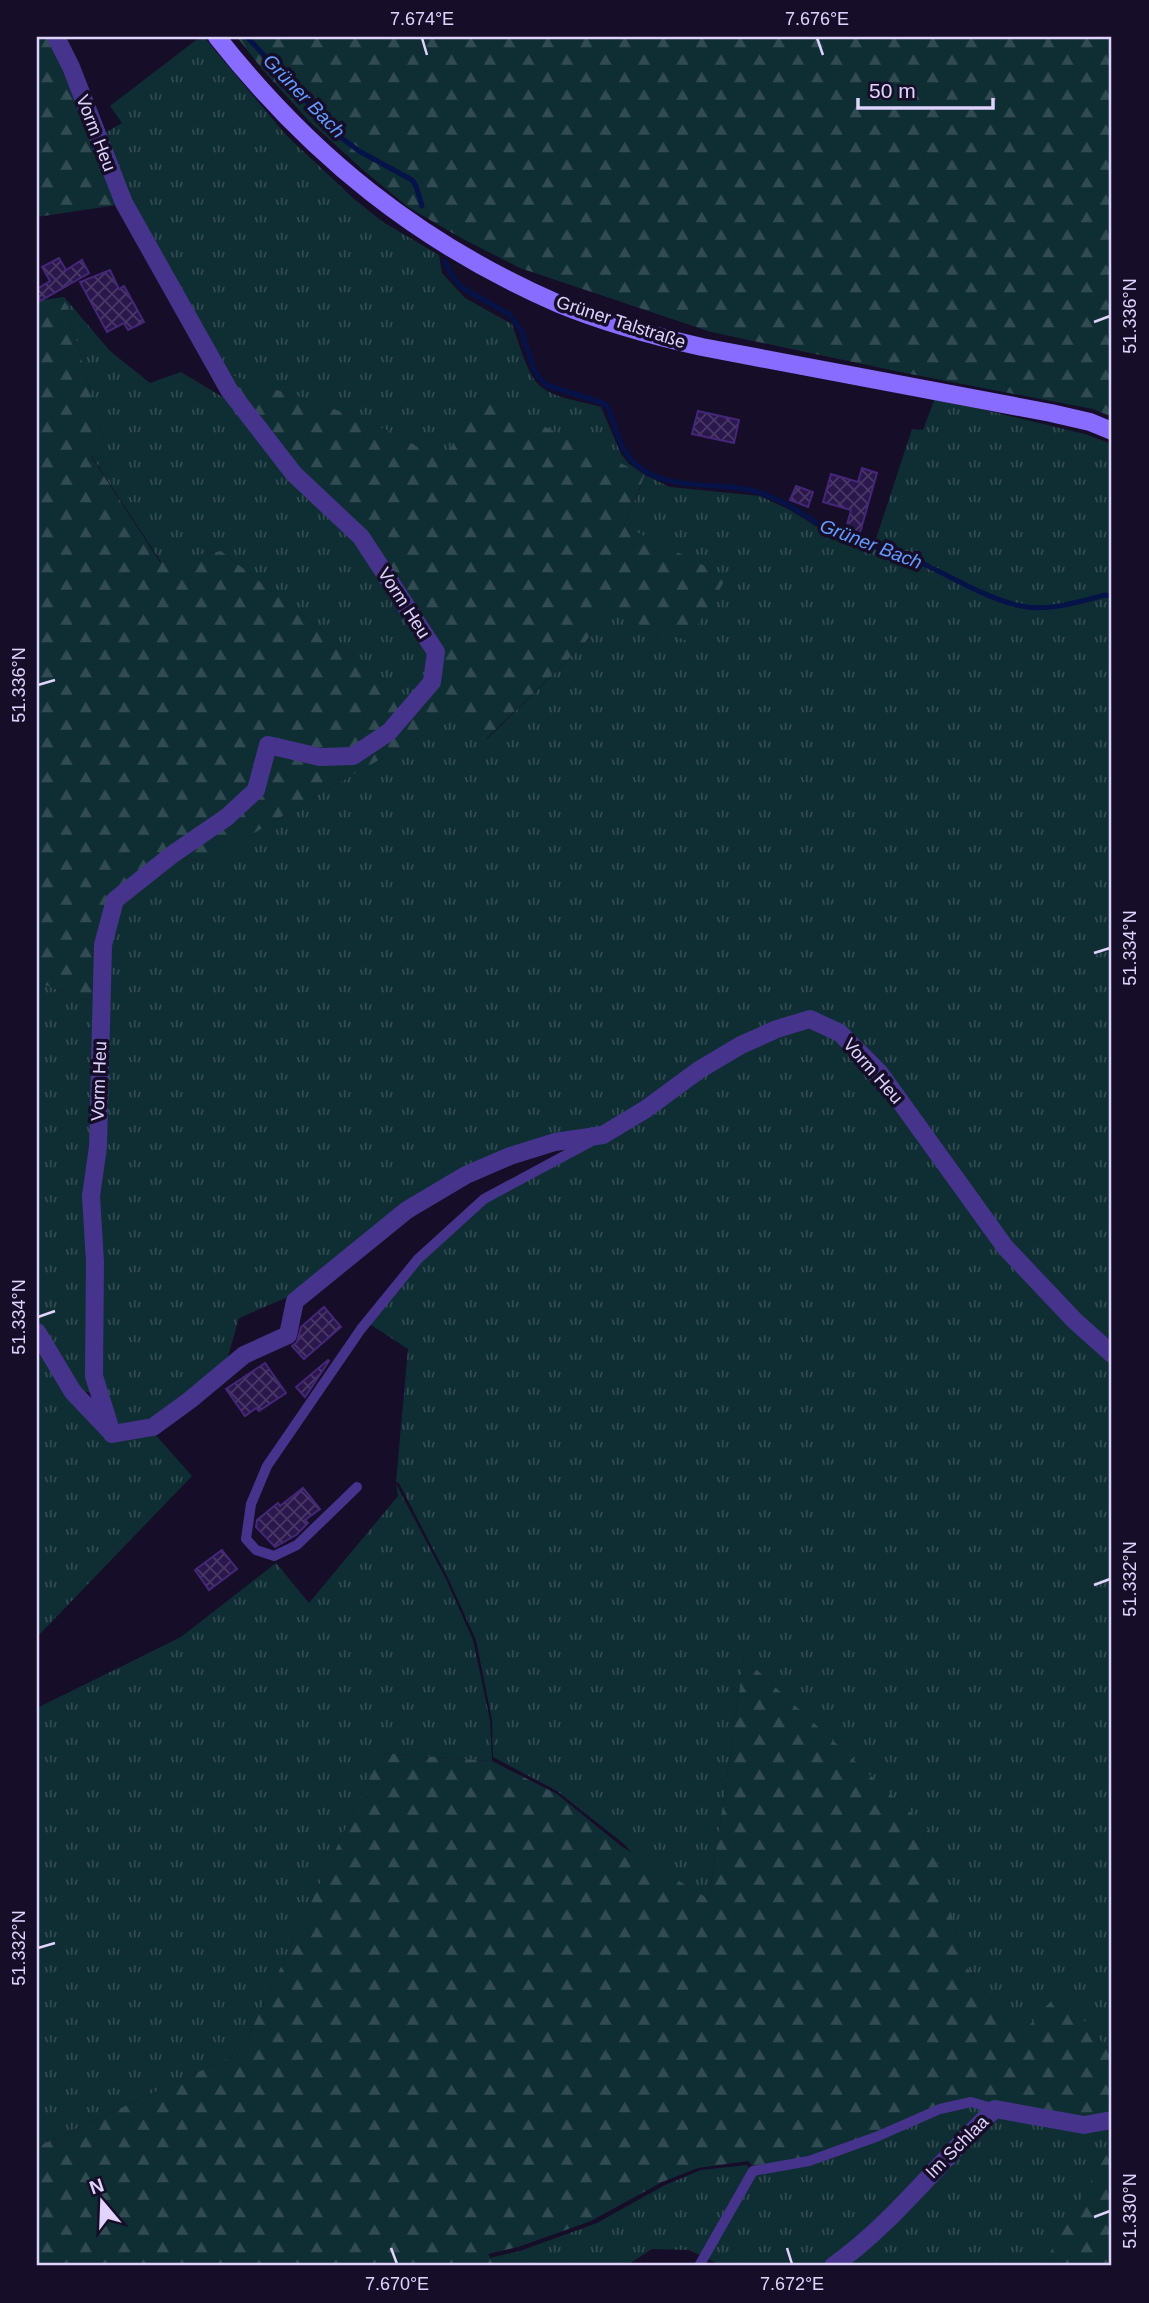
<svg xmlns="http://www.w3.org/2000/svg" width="1149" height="2303" viewBox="0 0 1149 2303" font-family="Helvetica,sans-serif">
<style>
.grass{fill:url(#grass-tufts)}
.forest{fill:url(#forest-firs)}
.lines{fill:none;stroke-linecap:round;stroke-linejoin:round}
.stream{stroke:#051349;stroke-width:5}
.building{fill:url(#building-cross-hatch);stroke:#452779;stroke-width:2}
.service{stroke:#46348c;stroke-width:10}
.minor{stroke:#46348c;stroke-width:18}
.secondary{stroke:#886bff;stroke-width:18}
.ticks{fill:none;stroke:#e0d4ff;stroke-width:2.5}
.labels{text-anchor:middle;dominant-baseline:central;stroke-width:7;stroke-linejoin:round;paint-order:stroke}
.street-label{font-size:18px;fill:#e0d4ff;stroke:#160d28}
.water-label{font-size:19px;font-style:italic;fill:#629cff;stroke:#160d28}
.neatline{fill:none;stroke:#e0d4ff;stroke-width:2.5}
.ticks-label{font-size:18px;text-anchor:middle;fill:#e0d4ff}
</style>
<defs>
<pattern id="grass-tufts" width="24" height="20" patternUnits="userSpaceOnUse" patternTransform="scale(1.75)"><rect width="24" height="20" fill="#0f2e33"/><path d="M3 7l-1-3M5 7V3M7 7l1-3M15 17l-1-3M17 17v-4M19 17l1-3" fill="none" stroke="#324b52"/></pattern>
<pattern id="forest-firs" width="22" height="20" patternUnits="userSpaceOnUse" patternTransform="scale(1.75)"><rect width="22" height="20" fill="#0f2e33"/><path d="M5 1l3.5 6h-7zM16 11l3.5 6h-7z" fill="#324b52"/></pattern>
<pattern id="building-cross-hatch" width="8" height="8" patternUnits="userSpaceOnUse" patternTransform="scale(1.75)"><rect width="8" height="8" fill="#2a174b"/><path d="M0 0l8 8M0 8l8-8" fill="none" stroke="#493866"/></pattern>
</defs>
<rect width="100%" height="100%" fill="#160d28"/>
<path class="grass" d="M200,37h4l82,98 68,64 29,23 56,33 3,18 23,25 47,26c6,16 15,50 27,61 15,14 43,16 62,22l20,47 8,10 16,11 25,12 90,9 30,14 50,31 32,10 40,-122 11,1 12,-32 150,36 27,10v906l-105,-104 -126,-175 -72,-51 -32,7 -176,106 -136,40 -173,127 -4,-3 -49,21 -14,49 -74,55 -36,6 -17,-52 -1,-113 10,-316 12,-45 54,-45 35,4 114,-69 136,-76 29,23 97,-95 21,-32 19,-86 21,-50 -166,-81 -35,68 -48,-29 -69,-28 -103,-33 -74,-130 -47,-109 19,-11 -12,-17z
M64,297l46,54 40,32 31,-11 43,26 131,141 75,114 -3,27 -19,18 -187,-147 -60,11 -70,-107 12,-19z
M37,982l61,23 -7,388 -12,-3 -42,-69z
M806,1024l32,10 104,129 170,194v694l-7,-5 -85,-10 -55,-71 -37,-135 -184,-172 -35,241 -77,-46 -8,-9 -67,-53 -64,-34 -1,-37 -16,-80 -28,-62 -49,-95 -3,-1 12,-133 -40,-26 53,-64 64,-59 257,-151z
M37,1337l73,101 43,-6 39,44 -155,161z
M396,1484l50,95 27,61 17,80 2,41 -111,-8 -140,299 -204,95v-439l144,-71 95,-74 33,40 89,-107z
M971,2105l19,5 -160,156h-107l-17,-8 49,-85 186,-62z
M996,2113l116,11v21l-64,113 13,8h-224z
M747,2165l4,7 -49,84 -13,-6 -37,-1 -26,17h-131l-5,-8 30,-7 77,-28 68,-38 36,-15z"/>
<path class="forest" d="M37,37h12l68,168 -80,12z
M237,37h875v380l-19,-8 -188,-36 -194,-41 -191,-64 -59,-30 -53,-31 -45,-37 -54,-49 -47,-52z
M64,297l39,139 -12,20 69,106 61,-11 187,147c-14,16 -36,47 -57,53 -27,8 -61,-5 -88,-11l-11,47 -28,27 -116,84 -10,107 -61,-23v-681z
M224,373l103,33 69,28 47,28 36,-67 166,80 -21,51 103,51 -39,64 -83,-28 -21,31 -98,95 -28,-23 -136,76 -114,69 -35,-4 55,-36 43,-67 49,8 74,-25 47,-87 -144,-179z
M744,1658l185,172 36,135 55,71 40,-45 45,55 7,5v65l-28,5 -112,-22 -163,60 -54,10 -7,-8 -50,7 -36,14 -71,39 -73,26 -30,7 7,12h-458v-119l204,-95 140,-299 111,8 65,33 64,52 88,53z
M1112,2145v121h-51l-14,-8z"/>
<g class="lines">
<path class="stream" d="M247,37l92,99 20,15 53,29 4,6 6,20
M445,261l6,13 10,13 48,27 12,16 14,42 11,13 57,18 5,4c7,19 12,43 27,57 35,30 83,16 123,28 30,9 53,29 80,43 22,11 49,13 71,22 36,16 70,38 107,48 30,8 61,-3 89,-10l7,1"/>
</g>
<path class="building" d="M59,258l7,12 16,-10 7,13 -49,28 -3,-6v-6l13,-8 -8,-14z
M110,270l9,19 5,-3 20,36 -16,8 -4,-7 -17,9 -27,-50z
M698,411l41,9 -5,23 -42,-9z
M862,468l15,5 -18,63 -14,-4 6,-22 -28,-8 8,-28 27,8z
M796,486l17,6 -5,15 -18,-7z
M324,1307l17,20 -37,32 -12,-13 5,-4 4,-15z
M328,1360l1,1 -24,36 -9,-10z
M265,1363l21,30 -27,18 -3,-3 -11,8 -19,-27z
M303,1488l17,21 -15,11 3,3 -12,12 -21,12 -19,-20 1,-7 21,-17 2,3z
M222,1550l15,19 -28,21 -14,-20z"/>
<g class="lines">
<path class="service" d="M357,1487l-60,58 -23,11 -18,-6 -10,-11 5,-35 16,-38 94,-137 57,-70 66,-60 106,-57
M699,2266l54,-95 56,-10 67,-24 64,-28 31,-7 24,7"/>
<path class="minor" d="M56,37l15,30 53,136 105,187 65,84 67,63 75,115 -4,30 -43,50 -36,24 -33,1 -52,-12 -12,45 -29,27 -54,37 -58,46 -12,45 -5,202 -7,49 4,66 -1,114 18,58
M37,1332l36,60 37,39
M112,1434l41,-7 37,-27 54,-45 44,-20 7,-34 112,-91 59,-35 44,-19 45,-14 48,-7 43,-26 53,-39 42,-25 36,-16 33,-10 30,14 39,39 126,175 70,74 37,33
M833,2266c61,-43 107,-106 162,-157l89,16 28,-5"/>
<path class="secondary" d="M217,37c94,119 202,206 342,267 46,19 94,32 143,43l349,66 39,9 22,9"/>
</g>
<path class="ticks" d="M422,38l5,17M817,38l6,17M1094,322l16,-6M38,685l17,-5M1094,953l16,-5M38,1317l17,-6M1094,1585l16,-6M38,1948l17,-5M1094,2217l16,-6M391,2248l6,16M787,2248l5,16"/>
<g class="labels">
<g class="street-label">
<text transform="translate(96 133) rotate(69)">Vorm Heu</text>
<text transform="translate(621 322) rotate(18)">Grüner Talstraße</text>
<text transform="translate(404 603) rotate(57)">Vorm Heu</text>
<text transform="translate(873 1071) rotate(49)">Vorm Heu</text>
<text transform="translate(99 1081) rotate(-88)">Vorm Heu</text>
<text transform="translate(957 2147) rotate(-45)">Im Schlaa</text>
</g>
<g class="water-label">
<text transform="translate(304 96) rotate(46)">Grüner Bach</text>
<text transform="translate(871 544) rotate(21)">Grüner Bach</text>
</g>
</g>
<rect width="1149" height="2303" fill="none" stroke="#160d28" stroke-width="77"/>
<g transform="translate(102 2202) rotate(341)" stroke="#160d28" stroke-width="5" paint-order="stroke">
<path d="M0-5L12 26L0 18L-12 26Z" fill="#e0d4ff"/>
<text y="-10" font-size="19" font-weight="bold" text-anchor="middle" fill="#e0d4ff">N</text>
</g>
<path d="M858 98v10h135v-10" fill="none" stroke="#e0d4ff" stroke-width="3.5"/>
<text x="869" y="98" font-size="21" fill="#e0d4ff" stroke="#160d28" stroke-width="5" paint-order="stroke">50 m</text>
<rect x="38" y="38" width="1072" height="2226" class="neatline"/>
<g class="ticks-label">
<text x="422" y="25">7.674°E</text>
<text x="817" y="25">7.676°E</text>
<text transform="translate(1130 316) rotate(-90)" y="6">51.336°N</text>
<text transform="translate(19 685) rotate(-90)" y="6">51.336°N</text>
<text transform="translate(1130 948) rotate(-90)" y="6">51.334°N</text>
<text transform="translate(19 1317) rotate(-90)" y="6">51.334°N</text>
<text transform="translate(1130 1579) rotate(-90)" y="6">51.332°N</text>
<text transform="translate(19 1948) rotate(-90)" y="6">51.332°N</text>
<text transform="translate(1130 2211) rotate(-90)" y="6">51.330°N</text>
<text x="397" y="2290">7.670°E</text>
<text x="792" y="2290">7.672°E</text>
</g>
</svg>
